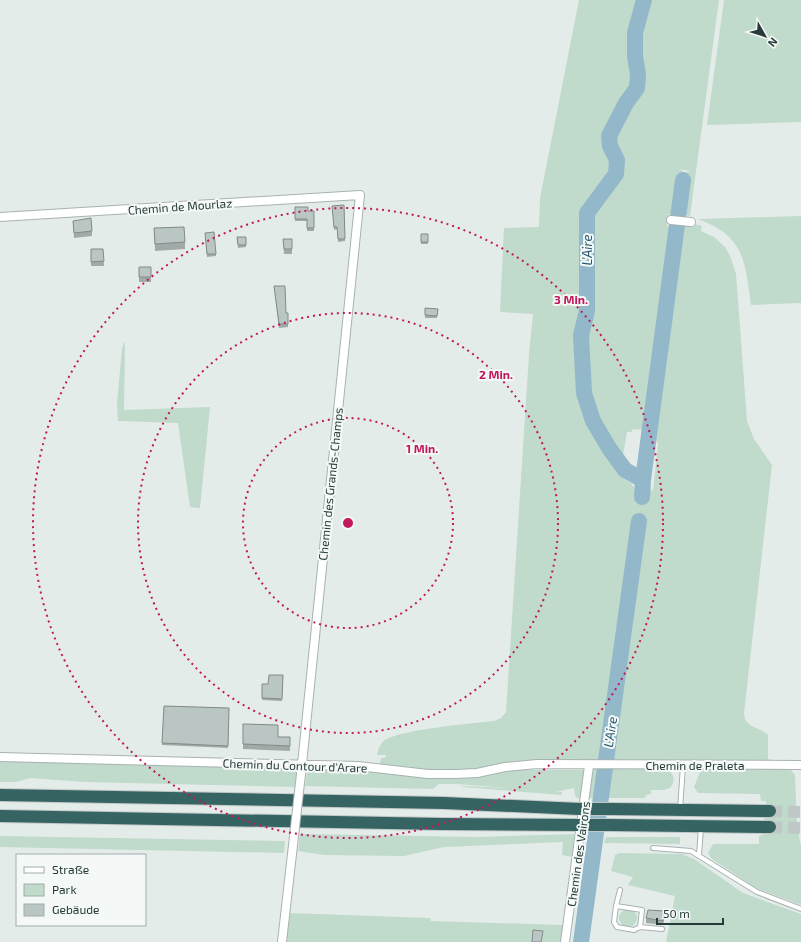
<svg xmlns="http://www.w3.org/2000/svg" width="801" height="942" viewBox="0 0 801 942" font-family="'Exo 2',sans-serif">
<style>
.green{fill:#c0dacb}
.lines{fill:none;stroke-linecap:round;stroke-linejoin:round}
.river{stroke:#93b8ca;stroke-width:16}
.motorway-tunnel{stroke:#bec9c7;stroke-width:12;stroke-dasharray:12 6;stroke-linecap:butt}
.service-casing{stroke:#a7b3b1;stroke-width:6}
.minor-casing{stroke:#a7b3b1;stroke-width:10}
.motorway-casing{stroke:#c2c8c8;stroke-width:14}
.service{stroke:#fff;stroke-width:4}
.minor{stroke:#fff;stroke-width:8}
.motorway{stroke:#356462;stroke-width:12}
.minor-bridge-casing{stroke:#a7b3b1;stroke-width:10;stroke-linecap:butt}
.motorway-bridge-casing{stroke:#c2c8c8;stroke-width:14;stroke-linecap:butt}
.minor-bridge{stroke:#fff;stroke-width:8}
.motorway-bridge{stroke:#356462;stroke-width:12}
.wall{fill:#a0aaa8}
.building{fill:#bac6c3;stroke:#828b88}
.ring{fill:none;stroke:#c2185b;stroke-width:2;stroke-dasharray:2 4}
.labels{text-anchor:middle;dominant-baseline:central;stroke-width:4;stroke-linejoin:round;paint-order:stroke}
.street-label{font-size:12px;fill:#263b39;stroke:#f4f9f7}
.water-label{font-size:13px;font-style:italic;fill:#275770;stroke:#f4f9f7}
.centre{fill:#c2185b;stroke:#f4f9f7;stroke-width:2}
.ring-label{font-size:12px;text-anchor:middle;font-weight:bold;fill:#c2185b;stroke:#f4f9f7;stroke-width:4;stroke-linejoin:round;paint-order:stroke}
</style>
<rect width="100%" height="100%" fill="#e4ecea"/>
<path class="green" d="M579,0h140l-29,216 -4,-1 1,-5h-3l5,-31 -3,-7 5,-1 -12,-2 4,2 -4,7 -4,31 -3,-1 -1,6h-2l-2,12 4,1 -22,150 -3,42 -4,11 -9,-1 -2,3h-4l-7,40 4,7 7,4 10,15 9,-9 3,2 5,-47 -2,-4 29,-219 17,5 -1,5 13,6 11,10 6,11 5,16 11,147 7,18 18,26 -28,248c1,16 15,13 24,22v24l5,2 -236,3 -60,9 -98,-5 2,-10h4l1,-3h-9c1,-5 3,-11 7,-14 12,-11 90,-18 110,-20l7,-3 5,-6 23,-358 4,-40 -33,-2 4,-84 35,-1 1,-29z
M724,0h77v122l-94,3z
M801,216v87l-50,2c-6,-45 -7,-69 -53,-86z
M125,341l-1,69 86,-3 -10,101 -10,-1 -12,-84 -60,-2 -1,-17 5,-56z
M0,760l296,8 1,2 -2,17 -209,-5 -56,-4 -14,4h-16z
M308,767l37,1 109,11 33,-3 26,-6h72l-3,28h-5l-2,-3 -1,-7 -19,4 -44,-4 51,4v3l-100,-8 1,-1 45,2 -52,-4h-17l-6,5 -128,-3z
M594,768l6,1 -5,29h-7l4,-28z
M661,768c11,1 17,11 9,20l-6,2h-13v4l-5,1 -1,3h-38l4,-29z
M784,768l6,1 5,6 2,50 4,22v58l-45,-17 -44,-29 -4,-6 5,-9h46v-8l10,-4 1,-9 -7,-4 8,-4 1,-7 -6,-4v-3h-5l-1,-7 -62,-1 -4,-6 6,-15 5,-3z
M300,834l176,3 101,-3 -4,23 -11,-2 1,-13 -119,5 -40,9 -80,-1 -26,-4z
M0,836l285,5 -1,12 -284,-6z
M606,837h74v7l-76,-1z
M619,853l63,1 12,5 49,34 58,21v28h-135l9,-46 -47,-11 5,-8 -22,-6 4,-16z
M619 918a9 9 0 1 1 18 0a9 9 0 1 1-18 0Z
M289,913l141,5 1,3 132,4 -2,17h-276z"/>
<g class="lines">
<path class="river" d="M643,480l40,-300
M642,497l1,-17 -18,-10 -16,-22 -16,-27 -9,-28 -3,-58 6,-24v-98l29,-39 1,-14 -7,-14 -1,-10 17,-33 11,-15 1,-13 -3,-19v-23l9,-33
M581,942l58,-421"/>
<path class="motorway-tunnel" d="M770,811l31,1
M770,827l31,1"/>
<g class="service-casing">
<path id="service" d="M680,809l3,-43
M653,848l38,3 66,41 44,17
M699,855l2,-27
M620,890l-4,16 26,4 -2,17 22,2
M616,906l-2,16 3,5 17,3 6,-3"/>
</g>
<g class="minor-casing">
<path id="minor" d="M0,217l360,-22 -59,579
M671,220l20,2
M0,757l358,9 70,8h27l22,-1 28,-6 32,-3 264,1
M282,942l10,-88
M565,942l24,-176"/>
</g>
<g class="motorway-casing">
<path id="motorway" d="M0,795l444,8 136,6
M611,809l159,2
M0,816l442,8 137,1
M609,825l161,2"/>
</g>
<use href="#service" class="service"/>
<use href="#minor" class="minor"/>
<use href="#motorway" class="motorway"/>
<g class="minor-bridge-casing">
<path id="minor-bridge" d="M292,854l9,-80"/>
</g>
<g class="motorway-bridge-casing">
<path id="motorway-bridge" d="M580,809h31
M579,825h30"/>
</g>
<use href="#minor-bridge" class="minor-bridge"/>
<use href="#motorway-bridge" class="motorway-bridge"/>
</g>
<path class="wall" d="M344,205l1,36 -7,1 -1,-13 -3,1 -2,-24z
M295,207l13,4h6v20h-7v-10h-12z
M73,221l19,10v5l-18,2z
M154,228l31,14v7l-30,2z
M205,233l11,21v2l-9,1z
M421,234h7v10h-7z
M237,237h9v10l-8,1z
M283,239h9v15h-8z
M91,249h12l1,17h-13z
M139,267h12v15h-12z
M274,286l12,27 2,11v3l-9,1z
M425,308l13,1 -1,9h-12z
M283,675l-1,26 -20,-1v-16h6z
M164,706l65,2 -1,40 -66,-3z
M243,724l35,13h12v14l-47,-2z
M665,916l-2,9 -17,-2v-5z"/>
<path class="building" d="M344,205l1,34h-7l-1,-12h-3l-2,-21z
M295,207h13v4h6v17h-7v-9h-12z
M91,218l1,13 -18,2 -1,-12z
M184,227l1,15 -30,2 -1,-16z
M214,232l2,22h-9l-2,-21z
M421,234h7v8h-7z
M237,237h9v8h-8z
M283,239h9v10h-8z
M91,249h12l1,12 -13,1z
M139,267h12v10h-12z
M274,286h11l1,27h2v11h-9z
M425,308l13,1 -1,7 -12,-1z
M269,675h14l-1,24 -20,-1v-14h6z
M164,706l65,2 -1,38 -66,-3z
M243,724l35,1v12h12v9l-47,-2z
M648,910l17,1 -2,10 -17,-3z
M533,930l10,1 -2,11h-9z"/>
<g class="ring">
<circle cx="348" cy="523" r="105"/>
<circle cx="348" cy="523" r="210"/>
<circle cx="348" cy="523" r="315"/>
</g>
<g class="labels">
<g class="street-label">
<text transform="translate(180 206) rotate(-4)">Chemin de Mourlaz</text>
<text transform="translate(330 484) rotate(-84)">Chemin des Grands-Champs</text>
<text transform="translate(295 765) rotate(2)">Chemin du Contour d'Arare</text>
<text x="695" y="765">Chemin de Praleta</text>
<text transform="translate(578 854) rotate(-82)">Chemin des Vairons</text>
</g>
<g class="water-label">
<text transform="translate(587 250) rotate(-90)">L'Aire</text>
<text transform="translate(610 732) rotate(-82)">L'Aire</text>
</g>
</g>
<circle cx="348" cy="523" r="6" class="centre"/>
<g class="ring-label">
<text x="571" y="304">3 Min.</text>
<text x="496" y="379">2 Min.</text>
<text x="422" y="453">1 Min.</text>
</g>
<rect x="16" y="854" width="130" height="72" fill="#f4f9f7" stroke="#a2adab"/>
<rect x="24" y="867" width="20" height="6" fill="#ffffff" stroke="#a2adab"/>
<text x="52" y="874" font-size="12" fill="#263b39">Straße</text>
<rect x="24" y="884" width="20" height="12" fill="#c0dacb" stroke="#a2adab"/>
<text x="52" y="894" font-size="12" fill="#263b39">Park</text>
<rect x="24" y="904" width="20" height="12" fill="#bac6c3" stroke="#a2adab"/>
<text x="52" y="914" font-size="12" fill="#263b39">Gebäude</text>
<g transform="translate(765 36) rotate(129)" stroke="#f4f9f7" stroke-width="3" paint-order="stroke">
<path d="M0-3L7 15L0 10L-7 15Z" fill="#263b39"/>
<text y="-6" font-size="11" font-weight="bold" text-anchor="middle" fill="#263b39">N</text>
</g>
<path d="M657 918v6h66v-6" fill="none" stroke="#263b39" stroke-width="2"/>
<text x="663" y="918" font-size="12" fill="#263b39" stroke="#f4f9f7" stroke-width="3" paint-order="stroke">50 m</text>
</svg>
